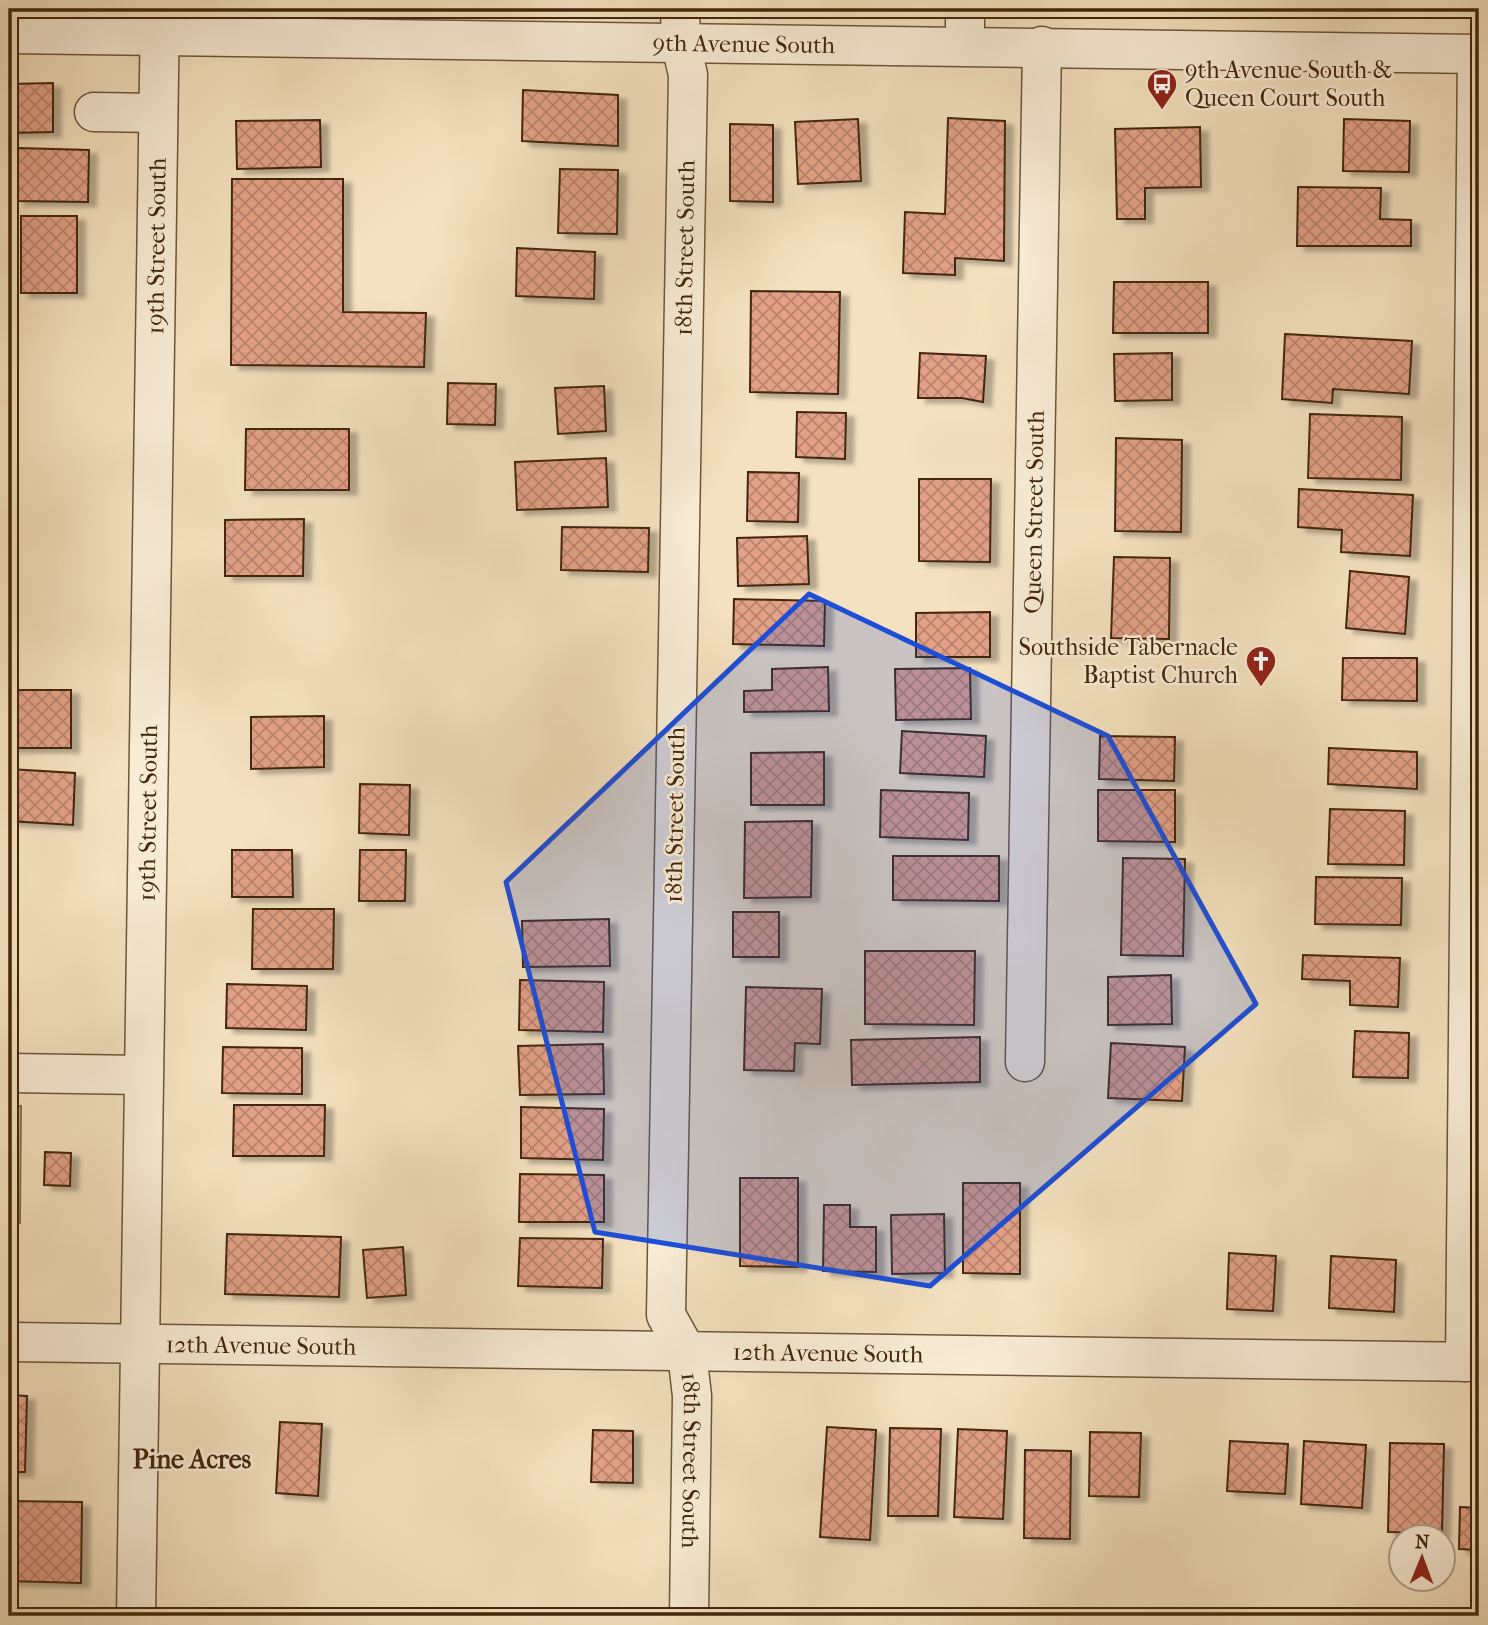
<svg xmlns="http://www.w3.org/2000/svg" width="1488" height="1625" viewBox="0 0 1488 1625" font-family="'IM FELL French Canon',serif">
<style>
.grass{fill:#c0c18e;stroke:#82744d;stroke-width:2}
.building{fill:url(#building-cross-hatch);stroke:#43260c;stroke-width:2;filter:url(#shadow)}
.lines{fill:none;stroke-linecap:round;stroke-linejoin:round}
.minor-casing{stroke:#6f5539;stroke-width:41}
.minor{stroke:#f8ecd5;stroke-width:38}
.marked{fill:#1d4ed8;fill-opacity:0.2;stroke:#1d4ed8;stroke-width:5;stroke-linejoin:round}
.labels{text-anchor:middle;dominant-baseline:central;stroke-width:5;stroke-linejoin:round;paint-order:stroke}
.street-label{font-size:24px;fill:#43260c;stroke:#f8ecd5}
.poi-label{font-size:24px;fill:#43260c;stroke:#f8ecd5;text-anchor:start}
.neighbourhood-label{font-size:26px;font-weight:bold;fill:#43260c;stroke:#f8ecd5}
</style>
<defs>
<pattern id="building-cross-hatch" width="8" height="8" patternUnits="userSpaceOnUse" patternTransform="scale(1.75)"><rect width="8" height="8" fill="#e3a187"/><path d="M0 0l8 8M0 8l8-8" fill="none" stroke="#ba836d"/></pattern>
<filter id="shadow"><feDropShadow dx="8" dy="4.5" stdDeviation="2" flood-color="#0004"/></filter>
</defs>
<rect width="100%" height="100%" fill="#f4e1bf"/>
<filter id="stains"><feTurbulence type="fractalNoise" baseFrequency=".00286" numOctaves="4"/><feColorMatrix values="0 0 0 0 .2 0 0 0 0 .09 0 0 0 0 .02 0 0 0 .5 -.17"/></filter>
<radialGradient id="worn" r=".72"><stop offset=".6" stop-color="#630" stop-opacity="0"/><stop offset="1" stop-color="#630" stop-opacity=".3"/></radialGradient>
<path class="grass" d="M9,1106h12l-1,117h-11z"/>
<path class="building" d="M53,83v49l-44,1v-49z
M523,90l95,5v51l-96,-5z
M948,118l57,3 -1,140 -49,-3v17l-52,-2 2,-61 40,2z
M858,119l3,62 -63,3 -3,-62z
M1344,119l66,2 -1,51 -66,-1z
M320,120l1,47 -84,2 -1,-48z
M730,124l43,1v77l-43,-1z
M1200,127l1,60 -56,1v31h-28l-2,-90z
M18,148l71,2 -1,52 -72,-1z
M560,169l58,1 -1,64 -59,-1z
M232,179h111v133l83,1 -2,54 -193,-2z
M1298,187l83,1 -1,31 31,1v26h-114z
M21,216h56v77h-56z
M517,248l78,4 -1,47 -78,-3z
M1114,282h94v51h-95z
M751,291l89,1 -2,102 -88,-2z
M1285,334l127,7 -3,53 -76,-5 -1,14 -50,-4z
M920,353l66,3 -3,46 -21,-4h-44z
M1172,353v47l-57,1 -1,-47z
M448,383l48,1 -1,41 -48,-1z
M604,386l2,45 -48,3 -3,-46z
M797,412l49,1 -1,46 -49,-2z
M1310,414l92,3 -1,63 -93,-2z
M246,429h103v61h-104z
M1116,438l66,2 -1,92 -66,-1z
M606,458l2,49 -91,3 -2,-48z
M748,472l51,1 -1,49 -51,-1z
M919,479h72l-1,83 -71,-1z
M1299,489l114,6 -3,61 -69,-4 1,-22 -44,-3z
M304,519l-1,57h-78v-56z
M562,527l87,1 -1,44 -87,-2z
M807,536l2,48 -71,2 -1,-48z
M1114,557l56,1 -1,81 -58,-1z
M1350,571l59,6 -4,57 -59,-6z
M734,599l91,2 -1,45 -91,-2z
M990,612v45h-74v-44z
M1343,658h74v43l-75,-1z
M828,667l1,44 -85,1v-21l28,-1v-21z
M970,668l1,51 -75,1 -1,-51z
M9,690h62v58h-62z
M324,716v51l-73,2v-52z
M902,731l84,5 -2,41 -84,-4z
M1100,736l75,1 -1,44 -75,-2z
M1329,748l88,4v37l-89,-5z
M824,752v53h-73v-52z
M9,769l66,4 -2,52 -64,-4z
M360,784l50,1 -1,50 -50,-2z
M881,790l88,3 -1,47 -88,-3z
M1098,790h77v52l-77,-1z
M1330,809l75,2 -1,54 -76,-1z
M812,821l-1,76 -67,1 1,-76z
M232,850h60l1,47h-61z
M360,850h46l-1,51h-46z
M893,856h106v45l-106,-1z
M1123,858l62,1 -2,97 -62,-1z
M1316,877l86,1 -1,47 -86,-1z
M253,909h81l-1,60h-81z
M733,912h46v45h-46z
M609,919l1,47 -87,1 -1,-46z
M865,951h110l-1,74 -109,-1z
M1303,955l97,3 -2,49 -48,-2v-24l-48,-2z
M1171,975l1,49 -64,1v-48z
M520,980l84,2 -1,50 -84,-2z
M227,984l80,2 -1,44 -80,-2z
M746,987l76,2 -2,55 -25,-1 -1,28 -50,-1z
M1355,1031l54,2 -1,45 -55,-1z
M980,1037v45l-128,3 -1,-45z
M1111,1043l74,4 -3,54 -74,-3z
M603,1044l1,50 -84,1 -2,-49z
M223,1047l79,1v46l-80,-1z
M234,1105h91l-1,51h-91z
M521,1107l83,2 -1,51 -82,-2z
M45,1152l26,1 -1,33 -26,-1z
M520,1174l84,1v47h-85z
M740,1178h58v89l-58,-1z
M963,1183h57v91l-57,-1z
M824,1205h26v22h26v45l-53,-1z
M944,1214l1,59 -53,1 -1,-59z
M227,1234l114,3 -2,60 -114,-3z
M520,1238l83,1 -1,49 -84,-2z
M403,1247l3,48 -39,3 -4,-48z
M1229,1253l47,3 -3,55 -46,-2z
M1331,1256l65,4 -2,52 -65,-4z
M9,1395l18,1 -2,76h-16z
M280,1422l42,2 -4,72 -42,-3z
M827,1427l49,3 -6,110 -50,-3z
M890,1428l51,1 -3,87h-50z
M958,1429l49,2 -4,88 -49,-2z
M593,1430l40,1v52l-42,-1z
M1090,1432l51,1 -2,64 -50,-1z
M1230,1441l58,3 -3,50 -58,-3z
M1304,1441l62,4 -4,63 -61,-4z
M1390,1443l54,1 -2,89 -54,-1z
M1025,1450l46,1 -1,88 -46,-1z
M9,1501l73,1 -1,81 -72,-2z
M1460,1507l19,1v42l-20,-1z
M104,1615v1h-68z"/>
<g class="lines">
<g class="minor-casing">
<g id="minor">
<path id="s1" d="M680,9l1,35 7,31 -22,1240 21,38 5,43 -3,220"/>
<path d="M965,9v36"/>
<path id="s2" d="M9,34l1470,20"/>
<path d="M94,112l64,1"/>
<path id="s3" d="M1025,1062l17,-1016"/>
<path d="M9,1073l133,2"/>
<path id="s4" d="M9,1342l1470,20"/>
<path d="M1465,1362l12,-1308"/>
<path id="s5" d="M136,1616l24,-1607"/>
</g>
</g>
<use href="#minor" class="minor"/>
</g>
<path class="marked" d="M809,594l299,142 148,268 -326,282 -335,-54 -89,-350z"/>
<defs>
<g id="bus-pin" transform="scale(1.575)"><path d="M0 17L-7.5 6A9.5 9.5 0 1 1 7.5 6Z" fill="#8f2418" stroke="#f8ecd5"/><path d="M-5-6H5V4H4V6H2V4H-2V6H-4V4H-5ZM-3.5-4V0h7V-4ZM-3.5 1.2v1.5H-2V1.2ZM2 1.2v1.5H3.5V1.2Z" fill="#fff"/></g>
<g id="church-pin" transform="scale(1.575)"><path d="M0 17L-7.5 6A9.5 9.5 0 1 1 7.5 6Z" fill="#8f2418" stroke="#f8ecd5"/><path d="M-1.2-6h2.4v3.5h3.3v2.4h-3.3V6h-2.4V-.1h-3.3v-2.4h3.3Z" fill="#fff"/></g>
</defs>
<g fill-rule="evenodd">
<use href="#bus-pin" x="1162" y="84"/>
<use href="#church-pin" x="1261" y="661"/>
</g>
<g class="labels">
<g class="street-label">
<text stroke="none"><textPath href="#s2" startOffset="735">9th Avenue South</textPath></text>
<text stroke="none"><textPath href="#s5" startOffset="1370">19th Street South</textPath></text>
<text transform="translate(685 248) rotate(-89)">18th Street South</text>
<text stroke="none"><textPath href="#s3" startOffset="550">Queen Street South</textPath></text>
<text stroke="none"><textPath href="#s5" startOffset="803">19th Street South</textPath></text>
<text transform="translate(675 815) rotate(-89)">18th Street South</text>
<text stroke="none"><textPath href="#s4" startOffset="252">12th Avenue South</textPath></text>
<text stroke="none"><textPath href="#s4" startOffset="819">12th Avenue South</textPath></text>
<text stroke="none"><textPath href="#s1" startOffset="1458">18th Street South</textPath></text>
</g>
<g class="poi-label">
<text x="1185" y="70">9th Avenue South &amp;<tspan x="1185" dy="28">Queen Court South</tspan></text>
<text x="1238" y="647" text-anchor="end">Southside Tabernacle<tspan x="1238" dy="28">Baptist Church</tspan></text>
</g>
<g class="neighbourhood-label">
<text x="192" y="1459">Pine Acres</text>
</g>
</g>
<rect width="1488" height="1625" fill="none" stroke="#f4e1bf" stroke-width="35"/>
<rect x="10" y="10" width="1467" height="1604" fill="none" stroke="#43260c" stroke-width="3.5"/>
<rect x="18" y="18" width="1453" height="1590" fill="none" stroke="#43260c" stroke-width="2"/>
<g transform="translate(1422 1558) rotate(1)"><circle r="33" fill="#f8ecd5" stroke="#b09d85" stroke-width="2"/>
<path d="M0-5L12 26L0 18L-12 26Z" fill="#8f2418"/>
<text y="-10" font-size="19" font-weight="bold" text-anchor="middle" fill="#43260c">N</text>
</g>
<rect width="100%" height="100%" filter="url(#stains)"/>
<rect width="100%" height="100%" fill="url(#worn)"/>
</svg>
